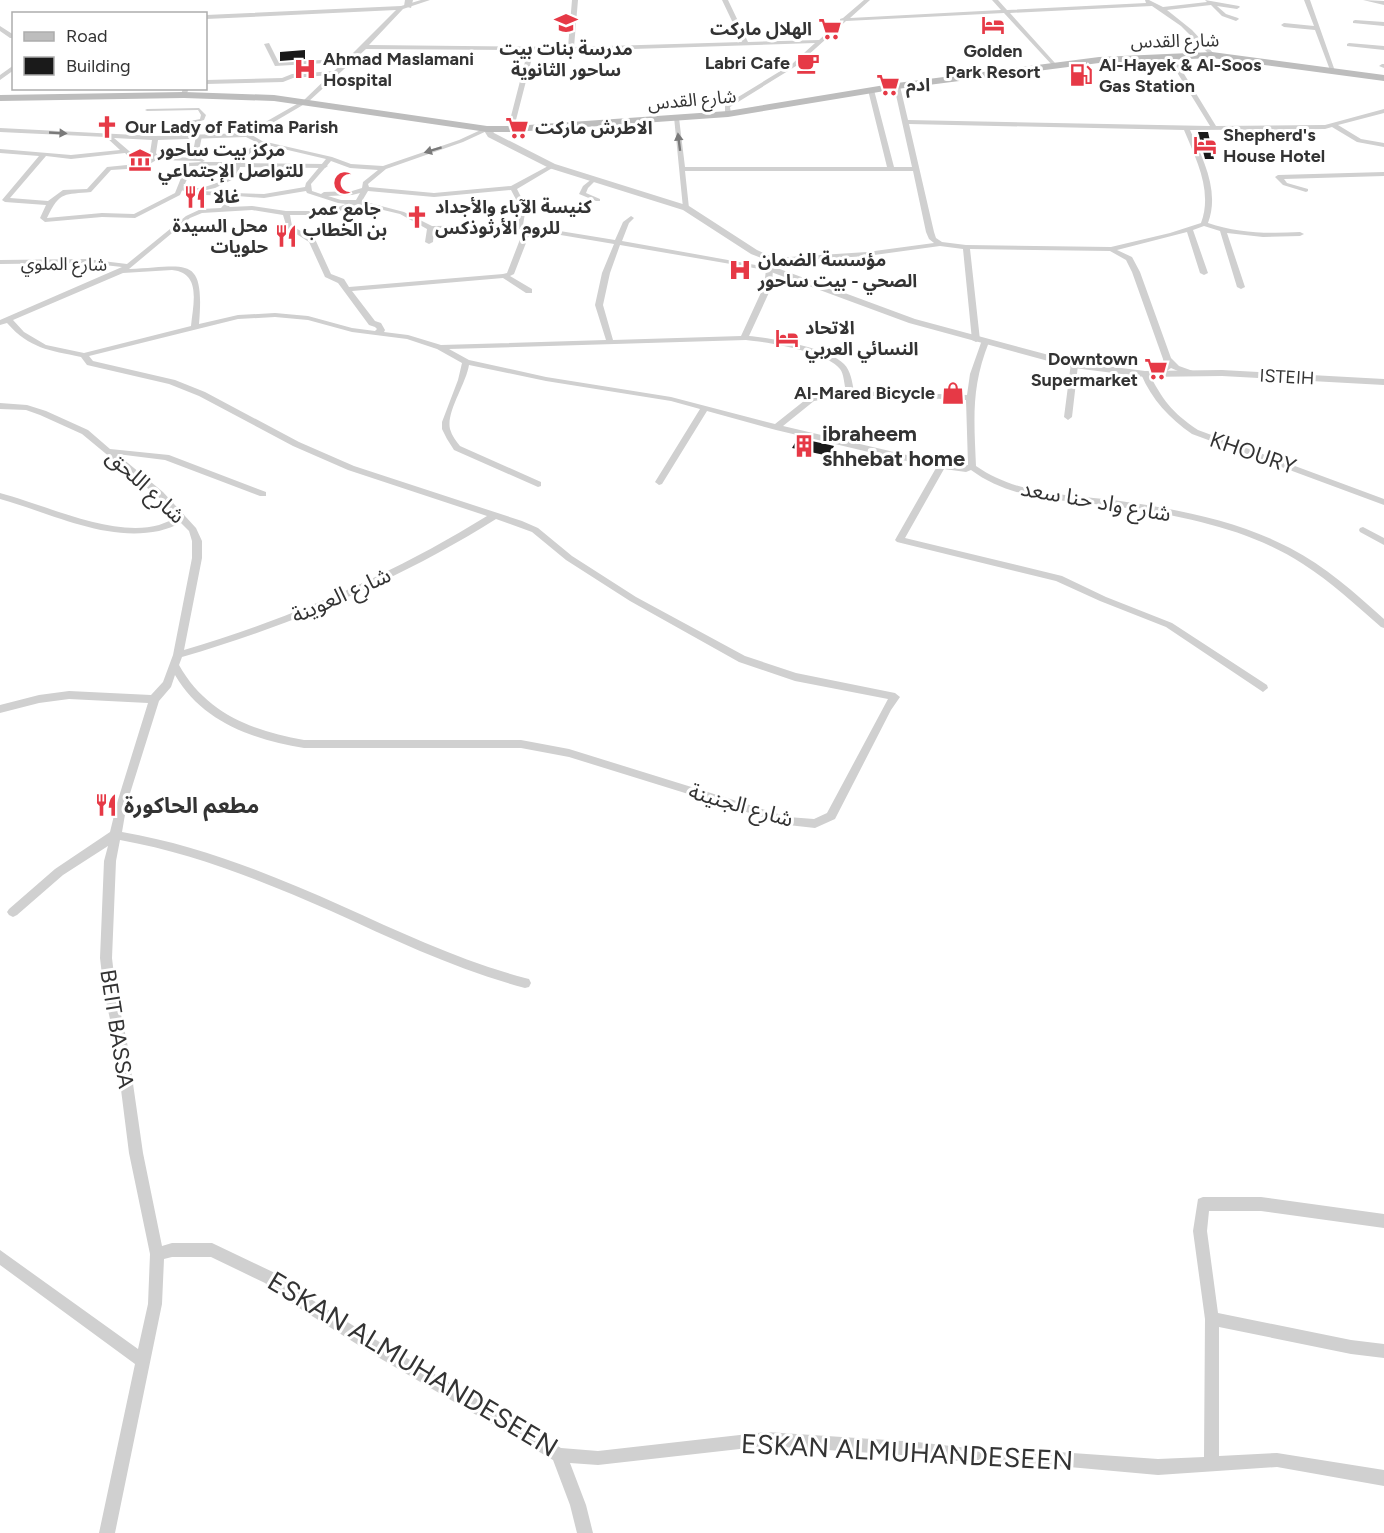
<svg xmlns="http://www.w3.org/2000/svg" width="1384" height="1533" viewBox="0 0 1384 1533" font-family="Figtree,'Noto Sans Arabic',sans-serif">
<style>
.building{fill:#1a1a1a}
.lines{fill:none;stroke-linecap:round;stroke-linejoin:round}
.pedestrian{fill:#d0d0d0;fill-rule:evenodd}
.minor{fill:#d0d0d0;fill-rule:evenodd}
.tertiary{fill:#d0d0d0;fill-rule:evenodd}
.secondary{fill:#bdbdbd;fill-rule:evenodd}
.oneway{fill:#7a7a7a}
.labels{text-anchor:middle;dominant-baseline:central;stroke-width:6;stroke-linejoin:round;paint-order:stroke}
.far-poi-label{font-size:18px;font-weight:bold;fill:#333;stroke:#fff;text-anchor:start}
.far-street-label{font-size:18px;fill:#333;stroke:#fff}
.poi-label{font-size:22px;font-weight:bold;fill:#333;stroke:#fff;text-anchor:start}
.street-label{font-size:22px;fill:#333;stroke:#fff}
.near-street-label{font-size:27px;fill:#333;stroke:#fff}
</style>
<rect width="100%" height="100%" fill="#fff"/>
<path class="building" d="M305,50v9l-25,2v-9z
M1198,132h10l6,27h-9z
M798,438l32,7 4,1 -5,10 -37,-8z"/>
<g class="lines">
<path class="pedestrian" d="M199,108l7,7 -2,5 -14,4 -7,13 -3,2 -3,-2 9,-15 14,-3 1,-4 -3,-5 -51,1 -2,-1 2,-1z
M199,134l3,2 -4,20 7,5 -3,1h31l27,-22 3,2 -1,1 -21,18v2l84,1 3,2 -3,2 -85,-1 -4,11 -21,10 -13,3 35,2 1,1 -3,2 -30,-1 -25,-5 -1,-1 3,-2c20,4 32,-3 50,-11l3,-11 -45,1 -17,11 -3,-2 1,-1 16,-11 15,-1 -3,-1 -43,-1 -3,-2 3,-2 38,2 -2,-1 4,-21z"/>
<path class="minor" d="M421,0h9l-27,9 -34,36 199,2 4,-47h6l-4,47 168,-5 -20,-42h6l20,42 71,-2 21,-19v-2l3,-1 21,-18h6l-20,18 151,-8 -9,-10h6l9,10 139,-7 -1,-3h4l14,7 44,-5 -2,-2 34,6 1,1 -3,2 -20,-3 9,8 12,4 1,1 -3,2 -14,-5 -11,-11 -44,5 25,20 23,25 -3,2 -31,-31 -29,-20 -142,7 45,50 1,1 -3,2 -49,-53 -158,8 -50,45 -66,41 1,7 -3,2 -3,-2v-9l67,-41 23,-21 -244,8 -37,-1 -18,70 1,9 -3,2 -3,-2 -1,-9 18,-70 -162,-1 -58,53 -56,33 10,6 70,16 19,7 32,2 76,-26 26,-12h4v2l-26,12 -77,27 -18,15 1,3 65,6 77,-7 39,-21h4v2l-37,22 9,18 -3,18 92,15 8,-18 8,-6 3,2 -5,5 -7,18 151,27 -1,18 -23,50c23,2 79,12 95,28 7,7 8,18 10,27l113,4 3,-21 12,-34h6l1,2c-18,45 -15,77 -13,124 43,30 94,28 144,35 57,8 119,20 170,47 35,18 65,45 94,71v9l-3,-1c-25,-22 -50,-45 -78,-63 -53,-35 -121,-48 -183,-57 -51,-7 -106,-5 -149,-37l-5,2 -22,-3 -39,69 157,38 44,21 66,26 95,62 1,3 -5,4 -97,-65 -66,-26 -44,-20 -159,-39 -2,-2 41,-72 -160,-38 -69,-19 -45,73 -3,1 -4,-3 45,-73 -29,-8 -125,-20 -77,-16c-3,19 -23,47 -19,64 2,7 6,12 10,17l81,36v4l-3,1 -84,-37 -7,-11 -5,-10v-7l16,-42 4,-17 -25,-14 -30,-10 -55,-7 -44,-12 -33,-3 -37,2 -149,37 4,5 82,19 30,12 94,50 55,24 168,55 16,7 34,28 64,41 109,59 51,17 99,20 5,4 -9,13 -56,109 -20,9 -27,-3 -219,-68 -48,-9h-217c-50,-8 -102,-26 -129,-73l-4,12 -12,14 -32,102 -5,29c76,13 149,42 220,74 60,27 119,55 183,72l4,1 2,4 -2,4 -4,1c-68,-18 -130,-48 -194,-77 -68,-30 -138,-58 -211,-71l-4,21 -4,97 4,34 11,50 16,111 19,93 10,-3h40l63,30 23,18 83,52 180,105 37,3 169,-19 150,10 101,12 40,-2 100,7 46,-2 1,-138 -12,-88 5,-32 5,-2h58l123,17v14l-123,-17h-52l-2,20 11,82 133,27 33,4v14l-33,-4 -132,-27v129l58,-3 107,17v16l-107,-19 -119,8 -100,-9 -40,2 -101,-12 -150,-10 -169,19 -28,-2 16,42 7,28h-16l-7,-28 -17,-45 -182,-107 -83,-52 -23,-18 -54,-26h-39l-8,2 -2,45 -47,229h-16l36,-169 -135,-99v-15l138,99 10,-45 2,-50 -21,-101 -14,-111 -11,-50 -4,-34 4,-97 4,-15 -45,29 -46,40 -4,2 -4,-2 -2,-3 2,-3 46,-40 55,-37 7,-29 31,-100 -79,-4 -30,4 -39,10v-8l39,-10 30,-4 82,4 12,-13 10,-27 19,-97v-17l-3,-10 -8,-8c-7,3 -14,6 -22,8 -54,11 -108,-18 -159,-32v-6c46,12 113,45 159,32 6,-2 12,-5 18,-7l-20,-22 -75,-62 -42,-19 -14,-5 -26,-1v-6l27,2 19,6 42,19 22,19 59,6 97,37v4h-6l-95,-36 -48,-6 46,38 33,36 6,13v17l-18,92c107,-32 208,-75 303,-134l-139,-46 -55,-24 -94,-50 -30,-12 -82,-19 -6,-8c-32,-7 -51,-8 -74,-34l-7,2v-5l122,-53 -36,-4 -86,1v-4l86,-1 41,5 59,-48 15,-7 20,-1 12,-15 31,1 41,-7 1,-4 20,-24 -68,-16 -12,-6 -88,3 -2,13 3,5 -1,1 -15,9 -32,2 -20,22c-26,3 -31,-2 -44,26l55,-5 32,1 41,-21 6,-15 -10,-2 -1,-1 3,-2 15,4 -8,18 -45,23 -33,-1 -57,5 -5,-4 6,-13 -41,-3 -3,-2 37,-44 -39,-3v-4l71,6 49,-5 -14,-13 -106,-5v-4l155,8 91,-3 58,-33 26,-25 -37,3 -10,4 -77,2v-4l76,-2 10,-4 42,-3 10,-9 -69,4 -11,-22 5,-1 10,20 69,-5 48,-48 -190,9v-4l195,-9zM114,138l38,2 -2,13 2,4 -9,6zM125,153l12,11 -30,3 -20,22 -24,1 -15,11 -38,-3 36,-42 25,3zM331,161l19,7 28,2 -15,12 -1,6 -10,3 -28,1 -3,2 -9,-3 -1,-7zM511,190l9,17 -4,18 -84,1 -28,-14 -42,-11 6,-10 66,6zM306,191l1,2 31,10 8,1 -18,7h-42l-34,-5 -23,1 8,-11 27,2zM360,193l-4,7h-15l-13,-4 24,-1zM358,204l42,10 27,15 -2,13 4,2 4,-2 1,-12 90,-1 -17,44 -4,1 -154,13 -5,-8 -13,-5 -16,-35 -23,-13 -2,-11h39zM252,210l31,5 4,13 22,14 16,35 13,6 31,42 6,2 2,2 -2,2 -23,-3 -44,-12 -33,-3 -37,2 -39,9c6,-71 -12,-57 -70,-55l61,-51 12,-5zM531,230l83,14 -12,29 -7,32 11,35 -165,5 -33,-10 -24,-3 1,-2 -4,-7 -6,-2 -23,-30 151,-13 23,15h6v-4l-22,-13 4,-2zM620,245l146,25 -2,16 -23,50 -128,4 -10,-35 7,-32zM172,270c30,3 21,34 19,56l-107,27 -38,-8 -22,-13 -11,-12 110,-47zM746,340c21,2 81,12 94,29 4,5 4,15 6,22l-37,6 -34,27 -104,-27 -125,-20 -77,-17 -20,-11zM850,395l116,5 2,65 -27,-2 -158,-37 31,-25zM496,519l36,13 34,28 64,41 109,61 56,19 93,18 -61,114 -13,6 -26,-2 -219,-68 -48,-9h-217c-52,-9 -98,-27 -125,-75l3,-8c112,-33 215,-76 314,-138z
M1304,0h6l25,71 -5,-1 -15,-40 -31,-3 -3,-2 3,-2 30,3z
M1363,0l21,1v4z
M1355,20l29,2v4l-31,-3v-2z
M0,26l14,9v3h-4l-10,-7z
M1349,43l35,3v4l-37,-4v-2z
M1170,54l3,2 43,70 109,-1 59,-16v4l-46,12 23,14 23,4v4l-27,-5 -25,-15 -7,2 -135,1c13,29 30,61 18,93 30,10 60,11 92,9l4,2 -4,2 -37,1 -36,-4 18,54 -4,2 -4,-2 -17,-56 -16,-5 -11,4 15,43 -4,2 -4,-2 -13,-41 -70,18 15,7 8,15 31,86 8,8 14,5v4h-6l-16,-7 -11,8 -4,-2 8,-8 -1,-7 -31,-87 -6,-12 -16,-9 -140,-2 10,91 -4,2 -4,-2 -9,-91 -23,-3 -73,10 -93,6 -4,-2 4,-2 93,-6 67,-9 -5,-4 -3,-7 -13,-61h-228l4,37 -3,2 -3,-2 -9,-91 5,1 6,49h202l-19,-77 3,-2 3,2 20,77h18l-18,-81 3,-2 3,2 8,34 302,6 -43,-70zM909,124l275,6c12,29 29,61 17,93l-31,10 -59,14 -145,-2 -24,-3 -6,-4 -2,-6z
M1382,64h2v4l-5,-2z
M14,65v5l-14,10v-5z
M183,88h6l-3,8 -5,-1z
M1384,172v4l-100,3 3,4 21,6v2l-2,1 -23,-7 -8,-8 3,-2z
M593,178l3,2 -8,8 -2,5 14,6v2h-4l-17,-7 4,-8z
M1071,363h3l4,2 -6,52 -4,3 -4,-3z
M1142,372h6c15,28 23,40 50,58l186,69v6l-192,-71c-23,-16 -40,-34 -51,-60z
M1363,527l21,11v7l-24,-13 -1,-2 1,-2z"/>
<path class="tertiary" d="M405,0h8l-2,8 -7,-2z
M484,127h6l4,6 61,31 134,42 68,44 22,10 -5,3 -23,-9 -68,-44 -134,-42 -61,-31 -5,-8z
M771,268h6l138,51 160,43 70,9 77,-1 162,9v6l-162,-9 -77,1 -71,-9 -165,-45 -138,-51z"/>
<path class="secondary" d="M1212,52l172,23v6l-172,-23 -113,5 -202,26 -169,28 -214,15h-27l-213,-31 -90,-3 -184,3v-6l184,-3 90,3 213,31h27l214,-15 169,-28 202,-26z"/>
</g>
<defs><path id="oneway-solid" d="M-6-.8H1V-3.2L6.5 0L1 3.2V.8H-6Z" transform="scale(1.5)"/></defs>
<g class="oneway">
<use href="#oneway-solid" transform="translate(58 133) rotate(3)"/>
<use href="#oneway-solid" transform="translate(679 142) rotate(-97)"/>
<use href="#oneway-solid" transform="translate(433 150) rotate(163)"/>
</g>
<defs>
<g id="school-bare" transform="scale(1.8)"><path d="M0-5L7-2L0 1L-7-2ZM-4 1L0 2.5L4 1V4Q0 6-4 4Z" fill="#e63946" stroke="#fff" stroke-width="2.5" paint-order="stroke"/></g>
<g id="hotel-bare" transform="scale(1.8)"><path d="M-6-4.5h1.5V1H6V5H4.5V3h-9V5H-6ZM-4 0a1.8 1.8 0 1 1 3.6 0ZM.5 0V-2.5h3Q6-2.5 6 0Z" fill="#e63946" stroke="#fff" stroke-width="2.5" paint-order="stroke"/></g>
<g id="supermarket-bare" transform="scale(1.8)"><path d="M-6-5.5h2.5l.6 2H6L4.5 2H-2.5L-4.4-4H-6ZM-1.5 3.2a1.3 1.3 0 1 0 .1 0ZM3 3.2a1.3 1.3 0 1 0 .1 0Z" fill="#e63946" stroke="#fff" stroke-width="2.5" paint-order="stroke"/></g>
<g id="cafe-bare" transform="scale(1.8)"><path d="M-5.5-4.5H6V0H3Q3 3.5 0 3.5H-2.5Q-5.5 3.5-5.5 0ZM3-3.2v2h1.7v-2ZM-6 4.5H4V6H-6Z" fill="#e63946" stroke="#fff" stroke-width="2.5" paint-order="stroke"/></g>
<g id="hospital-bare" transform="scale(1.8)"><path d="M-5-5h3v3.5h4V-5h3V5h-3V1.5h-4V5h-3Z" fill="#e63946" stroke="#fff" stroke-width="2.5" paint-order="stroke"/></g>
<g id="fuel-bare" transform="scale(1.8)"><path d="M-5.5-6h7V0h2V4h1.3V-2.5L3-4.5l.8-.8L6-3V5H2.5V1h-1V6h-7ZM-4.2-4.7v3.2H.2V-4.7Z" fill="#e63946" stroke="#fff" stroke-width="2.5" paint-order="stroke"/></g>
<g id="church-bare" transform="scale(1.8)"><path d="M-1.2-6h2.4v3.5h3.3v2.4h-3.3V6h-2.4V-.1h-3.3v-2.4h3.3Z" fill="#e63946" stroke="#fff" stroke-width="2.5" paint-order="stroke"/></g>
<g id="museum-bare" transform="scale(1.8)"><path d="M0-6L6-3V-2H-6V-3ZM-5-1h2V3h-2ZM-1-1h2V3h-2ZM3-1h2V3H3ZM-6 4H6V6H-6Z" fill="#e63946" stroke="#fff" stroke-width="2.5" paint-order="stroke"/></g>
<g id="mosque-bare" transform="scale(1.8)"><path d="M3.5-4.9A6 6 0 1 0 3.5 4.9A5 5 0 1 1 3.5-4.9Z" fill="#e63946" stroke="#fff" stroke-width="2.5" paint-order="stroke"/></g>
<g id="restaurant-bare" transform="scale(1.8)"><path d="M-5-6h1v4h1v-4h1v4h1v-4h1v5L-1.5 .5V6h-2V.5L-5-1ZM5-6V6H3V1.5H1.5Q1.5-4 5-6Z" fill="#e63946" stroke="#fff" stroke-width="2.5" paint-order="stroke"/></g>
<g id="shop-bare" transform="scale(1.8)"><path d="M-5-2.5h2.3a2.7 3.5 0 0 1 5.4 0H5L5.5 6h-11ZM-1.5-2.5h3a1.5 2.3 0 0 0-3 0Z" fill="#e63946" stroke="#fff" stroke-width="2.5" paint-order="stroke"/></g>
<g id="building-bare" transform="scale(1.8)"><path d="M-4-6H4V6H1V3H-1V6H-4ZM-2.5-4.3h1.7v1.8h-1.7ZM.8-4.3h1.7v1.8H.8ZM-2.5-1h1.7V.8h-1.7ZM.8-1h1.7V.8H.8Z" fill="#e63946" stroke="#fff" stroke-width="2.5" paint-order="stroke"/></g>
</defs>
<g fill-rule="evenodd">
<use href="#school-bare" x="566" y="23"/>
<use href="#hotel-bare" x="993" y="25"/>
<use href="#supermarket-bare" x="830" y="29"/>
<use href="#cafe-bare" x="808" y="63"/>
<use href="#hospital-bare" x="305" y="69"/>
<use href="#fuel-bare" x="1081" y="75"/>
<use href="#supermarket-bare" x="888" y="85"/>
<use href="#church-bare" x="107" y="127"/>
<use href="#supermarket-bare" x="517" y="128"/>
<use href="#hotel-bare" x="1205" y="145"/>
<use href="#museum-bare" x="140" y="160"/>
<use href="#mosque-bare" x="345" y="183"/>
<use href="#restaurant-bare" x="195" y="197"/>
<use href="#church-bare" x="417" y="217"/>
<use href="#restaurant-bare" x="286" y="236"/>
<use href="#hospital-bare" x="740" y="270"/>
<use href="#hotel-bare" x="787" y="338"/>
<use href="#supermarket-bare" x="1156" y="369"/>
<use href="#shop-bare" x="953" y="393"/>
<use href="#building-bare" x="804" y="446"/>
<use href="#restaurant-bare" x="106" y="805"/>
</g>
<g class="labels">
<g class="far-poi-label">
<text x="812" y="29" text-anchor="end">الهلال ماركت</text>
<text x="566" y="49" text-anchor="middle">مدرسة بنات بيت<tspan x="566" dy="21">ساحور الثانوية</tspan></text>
<text x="993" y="51" text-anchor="middle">Golden<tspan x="993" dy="21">Park Resort</tspan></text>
<text x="323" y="59">Ahmad Maslamani<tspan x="323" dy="21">Hospital</tspan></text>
<text x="790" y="63" text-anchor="end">Labri Cafe</text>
<text x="1099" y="65">Al-Hayek &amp; Al-Soos<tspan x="1099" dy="21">Gas Station</tspan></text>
<text x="906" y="85">ادم</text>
<text x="125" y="127">Our Lady of Fatima Parish</text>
<text x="535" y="128">الاطرش ماركت</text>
<text x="1223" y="135">Shepherd's<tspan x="1223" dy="21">House Hotel</tspan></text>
<text x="158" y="150">مركز بيت ساحور<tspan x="158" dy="21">للتواصل الإجتماعي</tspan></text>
<text x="213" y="197">غالا</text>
<text x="435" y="207">كنيسة الآباء والأجداد<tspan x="435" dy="21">للروم الأرثوذكس</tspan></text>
<text x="345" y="209" text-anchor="middle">جامع عمر<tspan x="345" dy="21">بن الخطاب</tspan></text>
<text x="268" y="226" text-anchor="end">محل السيدة<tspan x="268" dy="21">حلويات</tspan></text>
<text x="758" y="260">مؤسسة الضمان<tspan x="758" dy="21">الصحي - بيت ساحور</tspan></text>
<text x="805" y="328">الاتحاد<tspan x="805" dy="21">النسائي العربي</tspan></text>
<text x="1138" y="359" text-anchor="end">Downtown<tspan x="1138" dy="21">Supermarket</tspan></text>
<text x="935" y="393" text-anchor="end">Al-Mared Bicycle</text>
</g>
<g class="far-street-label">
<text transform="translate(1175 41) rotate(-1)">شارع القدس</text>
<text transform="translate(692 100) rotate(-5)">شارع القدس</text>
<text transform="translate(64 264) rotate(1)">شارع الملوي</text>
<text transform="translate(1287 377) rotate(3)">ISTEIH</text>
</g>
<g class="poi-label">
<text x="822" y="433">ibraheem<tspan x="822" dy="25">shhebat home</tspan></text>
<text x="124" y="805">مطعم الحاكورة</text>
</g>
<g class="street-label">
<text transform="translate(1253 453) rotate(19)">KHOURY</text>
<text transform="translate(146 486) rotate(43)">شارع اللحق</text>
<text transform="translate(1096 501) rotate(10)">شارع واد حنا سعد</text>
<text transform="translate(341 595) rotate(-24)">شارع العوينة</text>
<text transform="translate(741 805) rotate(16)">شارع الجنينة</text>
<text transform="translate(117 1029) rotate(81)">BEIT BASSA</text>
</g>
<g class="near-street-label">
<text transform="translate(413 1364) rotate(31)">ESKAN ALMUHANDESEEN</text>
<text transform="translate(907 1452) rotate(3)">ESKAN ALMUHANDESEEN</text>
</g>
</g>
<rect x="12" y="12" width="195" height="78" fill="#ffffff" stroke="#adadad" stroke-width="1.5"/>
<rect x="24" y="32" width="30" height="9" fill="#bdbdbd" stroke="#adadad" stroke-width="1.5"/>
<text x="66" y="42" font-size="18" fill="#333333">Road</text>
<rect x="24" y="57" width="30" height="18" fill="#1a1a1a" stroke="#adadad" stroke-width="1.5"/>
<text x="66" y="72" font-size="18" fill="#333333">Building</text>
</svg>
